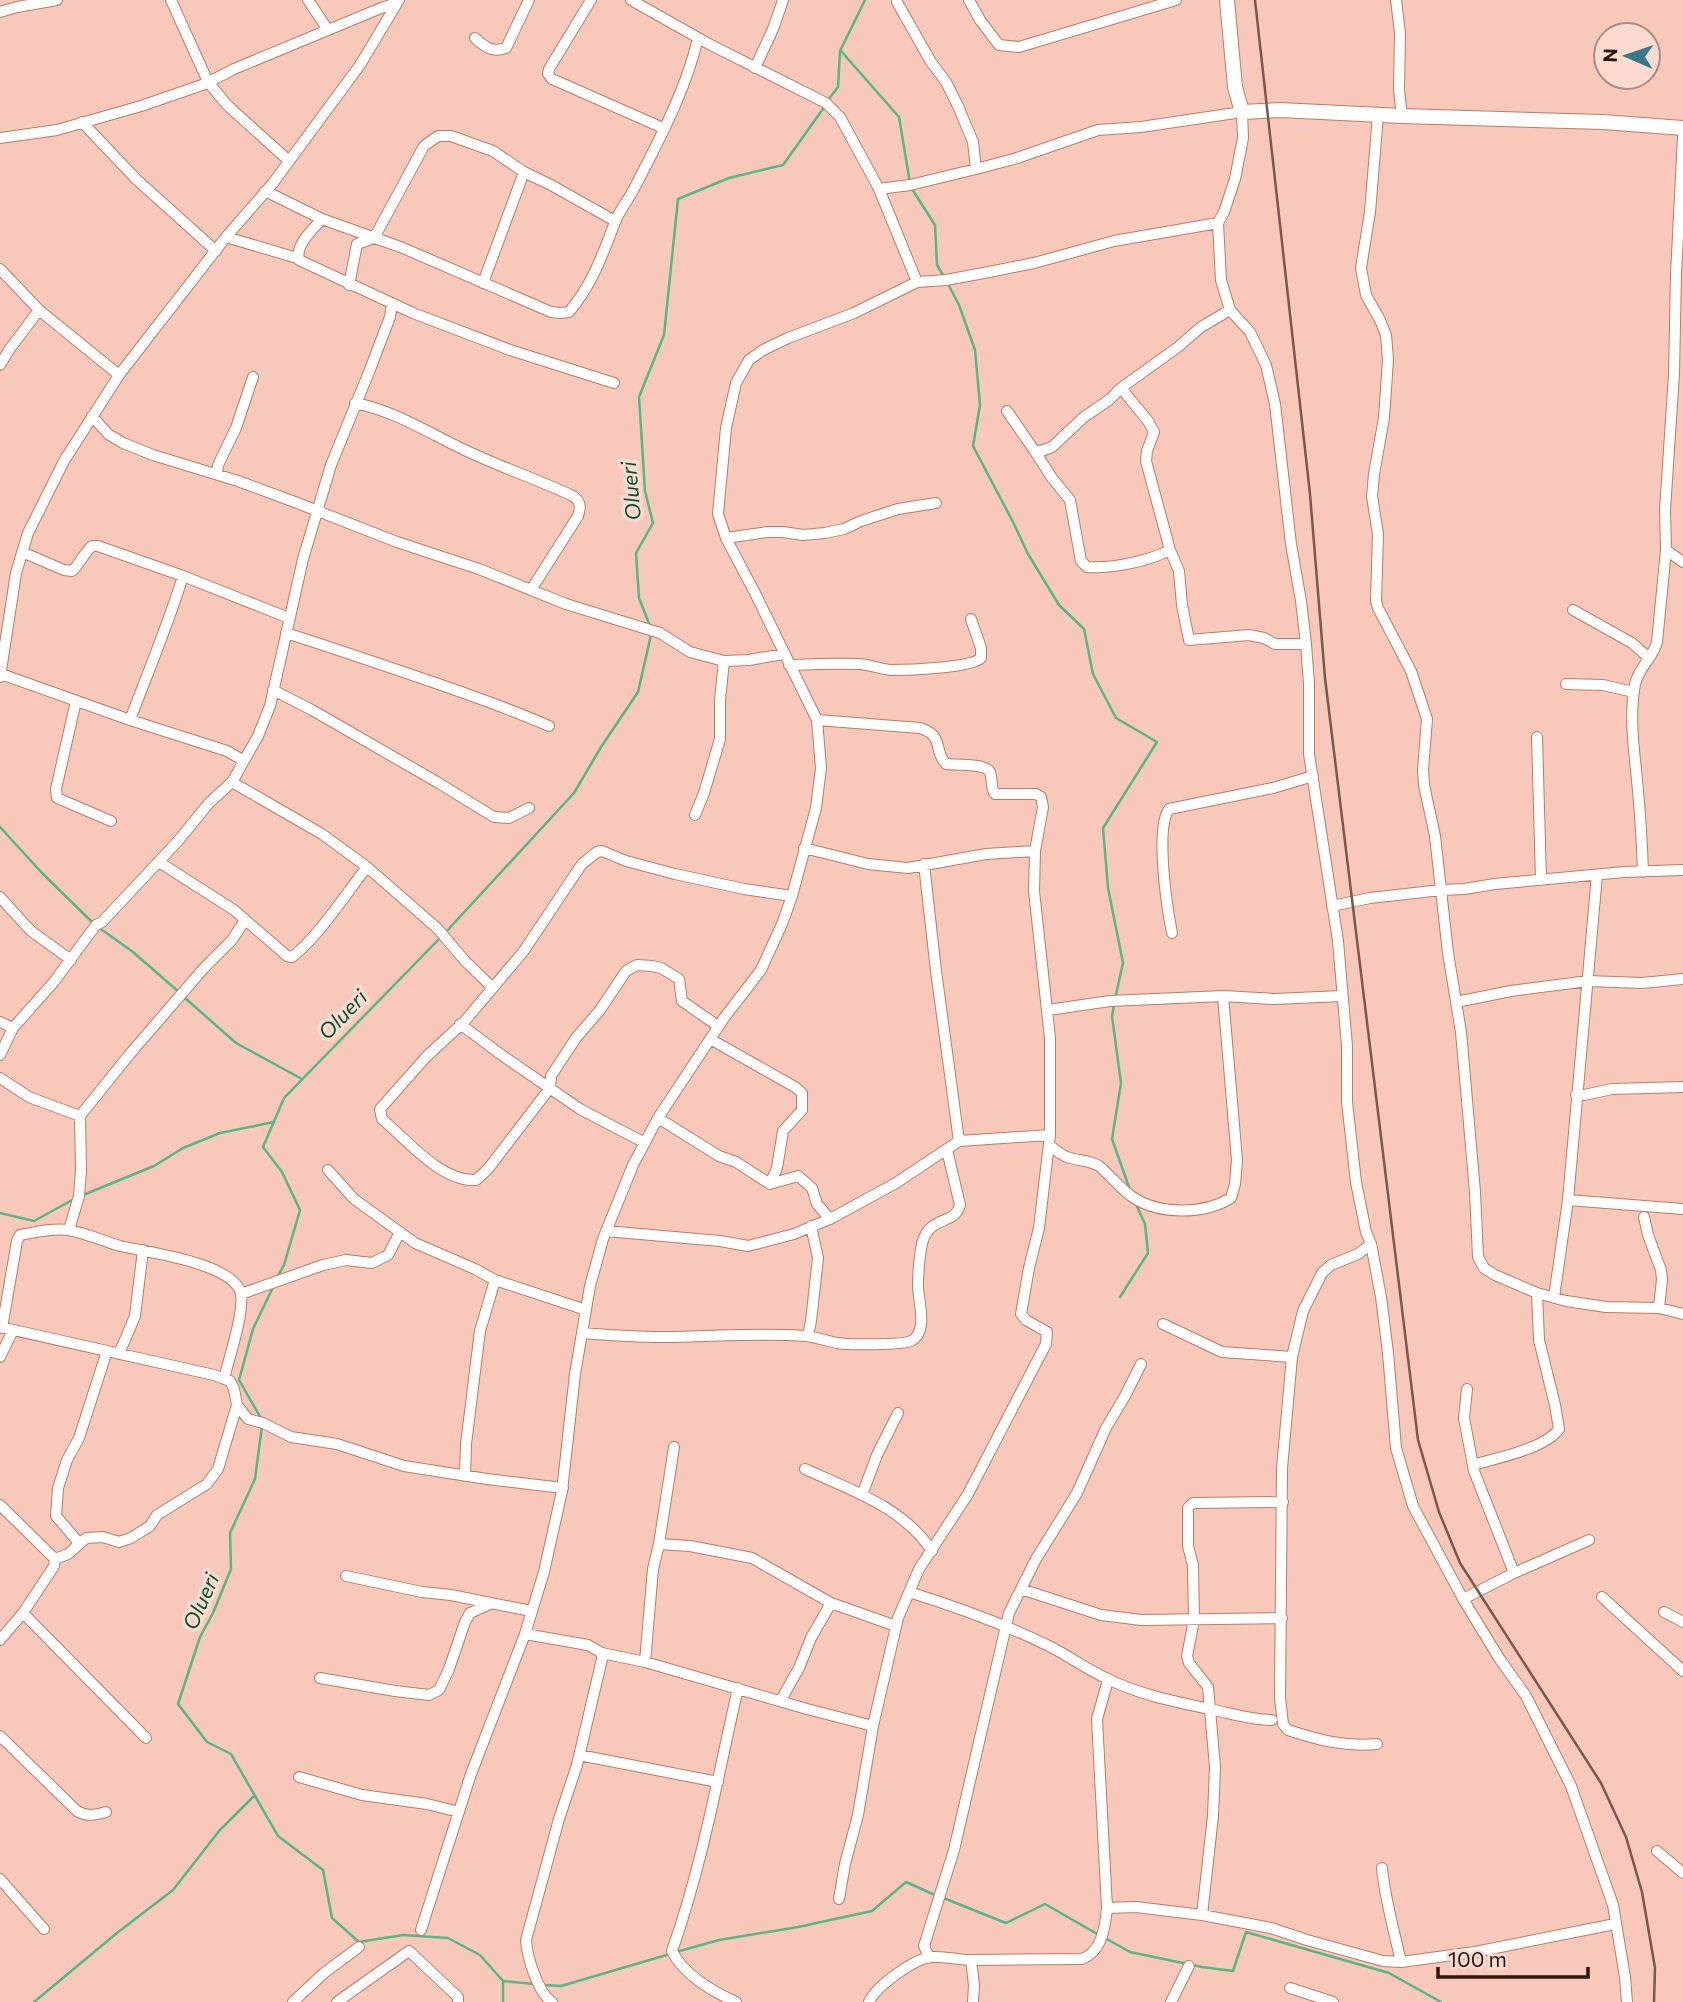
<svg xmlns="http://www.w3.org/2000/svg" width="1683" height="2002" viewBox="0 0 1683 2002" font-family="Commissioner,sans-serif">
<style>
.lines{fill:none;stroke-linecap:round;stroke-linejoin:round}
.stream{stroke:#54b885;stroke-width:2.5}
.minor-casing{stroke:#c07962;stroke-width:12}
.tertiary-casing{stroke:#c07962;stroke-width:16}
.minor{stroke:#fff;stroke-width:10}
.tertiary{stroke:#fff;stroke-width:14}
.rail{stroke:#7a574c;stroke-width:2.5}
.labels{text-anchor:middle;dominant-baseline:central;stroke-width:7;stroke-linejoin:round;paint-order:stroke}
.water-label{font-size:21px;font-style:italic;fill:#005332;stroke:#fbdbd0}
</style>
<rect width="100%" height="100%" fill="#f8c9ba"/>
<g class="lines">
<path class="stream" d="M841,51l58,66 11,66
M828,100l10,-13 2,-36 25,-51
M912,189l23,36 2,40 6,10
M948,284l11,21 16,45 5,55 -7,41 40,76 15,32 31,51 25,24 9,45 23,44 41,24 -54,86 5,60 15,75 -8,36
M650,626l-11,-28 -3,-45 17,-30 -8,-32 -6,-94 25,-62 14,-136 51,-21 54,-13 42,-59
M0,827l42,46 51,50
M98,927l35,25 47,41
M445,933l129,-140 27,-46 37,-55 13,-57
M185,998l51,45 66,36
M1114,1005l-2,11 9,67 -9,56 18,51
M83,1195l71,-29 29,-18 37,-15 54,-11
M0,1213l34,8 40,-22
M278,1276l6,-11 16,-55 -18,-38 -19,-25 21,-49 157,-161
M1120,1297l28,-44 -3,-29 -10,-22
M262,1420l-23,-40 14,-51 21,-44
M262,1426l-7,53 -25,54 1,36 -18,44 -13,24 -22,67 29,38 24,12 47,82 45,34 9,48 27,24 44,-7 45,3 32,17 23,26v21
M941,1897l65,26 39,-19 54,31
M1105,1938l25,14 72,15 31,4 13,-39 143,41 52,29
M676,1952l43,-12 79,-13 74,-16 34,-29 29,13
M503,1981l31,3
M544,1985l17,1 109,-32
M34,2002l83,-69 56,-43 46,-59 34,-34"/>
<g class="minor-casing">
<path id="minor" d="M171,0l37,82 19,23 62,56
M308,0l20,30
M591,0l-42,69 -1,5 4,5 111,49
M631,0l78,44 117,59 14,14 39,72 38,93
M969,0l11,20 19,25 20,2 157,-47
M1396,0l4,33 -1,57 3,26
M897,2l34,60 15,20 12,24 15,36 3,27
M0,12l17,-5 40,-7
M475,38c10,9 17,15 31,10l23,-48
M755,68l18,-39 10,-29
M1378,115l-8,97 -9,56 5,27 14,25 6,15 2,25 -4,58 -10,56 -2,22 6,38 -2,67 2,7 33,63 16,48 -4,51 1,15 11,51 13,117 13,79 14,160 3,65 6,11 11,7 42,18 29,8 40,6 53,1 24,6
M82,122l54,57 80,72
M0,138l57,-8 84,-24 64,-22 29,-15 147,-61 16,-5
M879,189l31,-4 66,-16 41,-11 81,-28 43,-3 101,-15 1,26 -8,41 -11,33 -6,11 3,57 9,30 20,22 16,33 9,39 16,140 10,57 5,43 3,40v70l29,187 9,105v56l9,80 10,50 5,12 10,53 7,56 8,95 17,58 50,93 36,59 27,38 45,90 42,119 12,72 2,25
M265,191l57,28c-10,11 -27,26 -23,41l114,53 97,37 104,33
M322,219l81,29 148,64 10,1 8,-1c23,-27 34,-58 46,-90 5,-13 15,-24 21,-37 24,-47 50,-95 62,-147
M226,237l71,21
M0,269l39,41 80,65
M483,283l41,-111
M349,285l8,-41 17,-6 50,-92 14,-10h13l42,15 31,21 27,13 64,36
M0,365l9,-15 30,-40
M1121,388l27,33 6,11 -7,19 -1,10 24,89 9,21 3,34 7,35 60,-5 15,3 11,6h31
M355,403c41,8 77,32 114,49 34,16 70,28 104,44 8,6 8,11 5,20l-47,74
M1007,411l27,39 7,1 11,-4 32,-30 25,-17 12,-12 57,-41 23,-20 29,-17
M92,416l16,18 15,9 30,12 85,26 54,20 105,41 82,27 87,35 94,29 30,19 34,9 25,-1 35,-6
M1034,450l18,28 18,22 11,61 6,6c24,2 62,-6 83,-17
M217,474l1,-9 18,-37 17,-51
M726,538l41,-6h16l20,3 22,-2 19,-4 17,-8 37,-12 38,-6
M1666,550l17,12
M22,552l42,18 8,1c8,-7 11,-17 20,-25h6l85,30 106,42
M1573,610l59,33 17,15
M286,633c44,14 88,29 132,44 44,15 88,30 131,49
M789,665c24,-1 47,-2 71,-1 10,1 21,5 31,6 17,0 80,-2 90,-12v-10l-10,-29
M1,674l129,46 97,31 17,10
M0,677l16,-104 12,-40 36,-72 55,-86 107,-138 47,-54 87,-118 39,-65
M1566,684l37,1 31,7
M273,690l39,20 125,72 57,35 15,1 20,-10
M76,701l-20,88 1,9 54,23
M130,720c18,-48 38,-95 53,-144
M817,720l103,8c25,8 13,23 26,36 11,1 39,-1 44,8 3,8 0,15 5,22h41l5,3 2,10 -8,44 -1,40 16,147v97l-11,93 -10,40 -8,46 5,6 21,12 -1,12 -78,150 -49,75 -21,49 -25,108 -15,89 -13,49 -6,35
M1537,737l4,143
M232,782l90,52 45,33 71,62 27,32 27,26
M695,815l9,-22 16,-54v-39l4,-39
M804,848l64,16 40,4 78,-14 49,-3
M159,862l75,48 53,46 5,1c27,-21 53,-62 75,-90
M924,864l12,107 23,170
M1643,872c-1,-31 -3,-61 -6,-92 -3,-32 -8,-63 -2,-96 4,-17 18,-26 22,-42l9,-92 -1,-40 9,-136 2,-100 7,-137
M0,897l31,34 40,29
M1332,906l38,-8 71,-8 23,-1 31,-5 129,-12 59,-2
M1172,933c-5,-25 -17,-104 -3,-124l104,-21 40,-12
M1456,1002l55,-11 77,-10 54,2 41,-4
M1048,1010l62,-9 113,-5
M0,1022l13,6
M460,1024l43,32 77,53 65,34
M718,1026l-36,-25 -3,-22 -18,-11 -9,-2 -15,-1 -11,6 -26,39 -24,28 -25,38 -1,12 -62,81 -12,11c-35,2 -69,-40 -94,-61l-2,-10 47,-53 37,-34 59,-70 59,-88 15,-12 5,-1 24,10 49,13 69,15 48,7
M710,1039l85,48 7,6v17l-19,21 -6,37 -7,16
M0,1055l13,-27 40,-45 43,-58 6,-3 76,-81 31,-38 23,-21 26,-46 12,-30 33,-147 28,-94 38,-93 21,-55 2,-13
M0,1078l29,19 51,19
M1576,1095h8l28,-6 71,-2
M658,1118l61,38 17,6 34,22 28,-8 14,12 5,16 13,15
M1049,1145c6,4 12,10 18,12 10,4 23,3 32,9 11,9 20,21 32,30 27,19 72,19 100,2l4,-14 2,-24 -14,-164 51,3 68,-3
M328,1170l26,29 61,44 60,26 20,11 91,30
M1568,1200l115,9
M1644,1217l4,18 13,35 1,9 -3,29
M69,1230l10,-34 2,-26 -1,-54 49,-61 75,-87 28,-28 13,-20
M606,1231l114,10 28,5 46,-12 36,-15 66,-36 63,-42 91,-6
M1371,1244l-13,10 -27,11 -9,8 -19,38 -11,46 -10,111 -2,230 3,26 5,6c30,10 57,17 89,14
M241,1294l82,-29 23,-5 26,3 16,-8 12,-23
M1554,1297l14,-97 29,-325
M1163,1324l59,28 70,5
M0,1327l214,48 16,6 4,8 3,16 11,14 15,4 28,14 46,7 67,22 83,13 76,9
M2,1328l15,-87 3,-6c16,-3 33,-7 48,-5 18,3 35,11 52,16 26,6 115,17 121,48 3,20 -12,64 -17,85
M582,1333c26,2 53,4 80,4 47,0 96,-5 144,-1 10,1 21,5 31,7 10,2 66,2 74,-2 18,-9 7,-40 7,-55 0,-12 1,-25 3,-37 5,-36 34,-22 39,-44l-13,-55
M808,1336l3,-15 7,-63 -7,-32
M119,1354l16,-38 8,-66
M0,1357l13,-27
M1467,1389l-3,29 10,53 40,102 75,-33
M1473,1465c23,-7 72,-16 86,-36l-4,-24 -16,-65 -2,-47
M805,1469c46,21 98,38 127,82
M465,1476l1,-32 14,-113 15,-51
M862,1495l15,-40 21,-42
M0,1505l55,54
M79,1543l-23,-27 2,-28 9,-28 12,-22 28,-87
M659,1544l31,2 62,12 79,45 65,23
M55,1559l13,-5 18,-16 17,-1 16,5 12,-4 19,-12 7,-11 50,-31 11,-15 19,-64
M346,1576l76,16 29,3 80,16
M1021,1589l80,26 40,5 141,-2
M909,1592c48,15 95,32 140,54 20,10 37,23 57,32 33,17 71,24 108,32 19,4 38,10 58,10
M1602,1597l81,74
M1463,1599l51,-26
M1664,1612l19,10
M23,1613l123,125
M525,1634l63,11 14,8 43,9 162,47 66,17
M0,1640l23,-27 31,-47 1,-7
M645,1662l8,-93 6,-25 15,-97
M320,1678l75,13 34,4 10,-5 10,-21 16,-47 5,-9 20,-9
M781,1700l18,-32 12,-30 20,-35
M0,1736l77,75c10,6 18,4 29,1
M579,1755l139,27
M299,1777l63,18 65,9 32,8
M1657,1851l26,22
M1382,1868c3,32 12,62 19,94
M0,1879l44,50
M1107,1908l29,-1 66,8 69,13 36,12 76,21 18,1 74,-10 140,-28
M1202,1915l11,-99 2,-49 -7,-80 -19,-24 -2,-7 7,-36 -1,-55 -5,-19v-38l5,-5 90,-1
M421,1930l50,-156 54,-140 19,-62 18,-81 13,-117 15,-88 13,-47 30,-74 25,-47 66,-100 37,-48 21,-46 10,-28 24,-88 5,-40 -4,-48 -62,-127 -29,-55 -8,-24 8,-86 10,-45 13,-23 14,-10 25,-12 66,-25 63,-31 29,-2 43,-8 45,-9 80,-22 104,-18
M929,1957l-5,-11 30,-96 55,-237 27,-54 41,-66 29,-65 19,-32 16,-32
M971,1960l111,-1c20,-8 23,-31 25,-51l-10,-189 11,-39
M1290,1988l43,14
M293,2002l31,-29 35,-26
M337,2002l72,-51 49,46v5
M552,2002c-14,-9 -25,-45 -26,-62l33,-121 18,-54 25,-106v-6
M736,2002c-23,-10 -53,-28 -64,-51 30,-85 46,-175 66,-263
M869,2002c7,-16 46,-44 63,-45 13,-1 26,3 39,3l3,25 -1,17
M1171,2002l18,-36"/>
</g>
<g class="tertiary-casing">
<path id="tertiary" d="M1227,0l8,87 7,25 38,-2 122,6 201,6 80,6"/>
</g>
<use href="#minor" class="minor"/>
<use href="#tertiary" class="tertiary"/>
<path class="rail" d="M1255,0l55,494 15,184 93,762 21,72 21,51 141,220 25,54 16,55 13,76 -1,34"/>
</g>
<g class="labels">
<g class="water-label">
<text transform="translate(630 491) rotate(-95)">Olueri</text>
<text transform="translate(342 1014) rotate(-46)">Olueri</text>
<text transform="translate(200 1601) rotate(-66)">Olueri</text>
</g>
</g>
<g transform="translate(1627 56) rotate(272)"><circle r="33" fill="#fbdbd0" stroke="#aa8c82" stroke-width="2"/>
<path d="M0-5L12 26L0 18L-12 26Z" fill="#36788a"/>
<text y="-10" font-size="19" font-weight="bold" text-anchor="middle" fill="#30150c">N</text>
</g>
<path d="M1438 1967v10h150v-10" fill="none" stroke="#30150c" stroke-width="3.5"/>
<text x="1448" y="1967" font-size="21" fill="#30150c" stroke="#fbdbd0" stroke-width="5" paint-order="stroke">100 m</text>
</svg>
